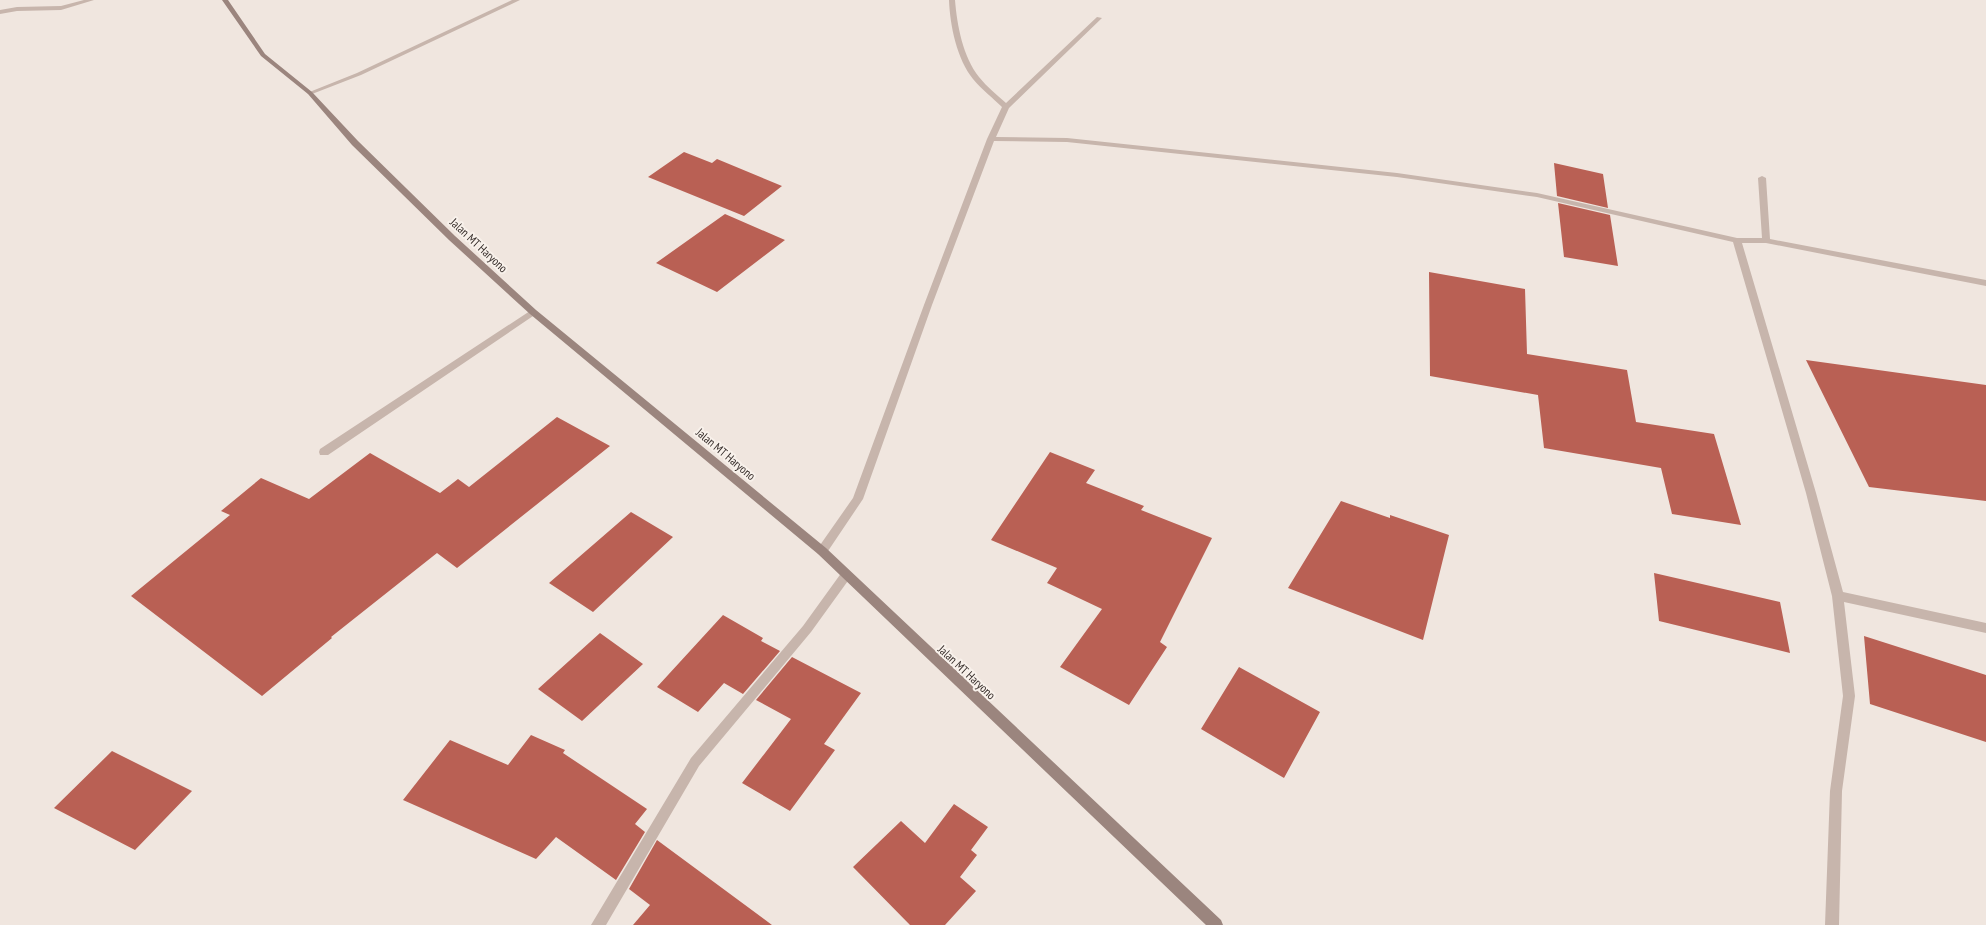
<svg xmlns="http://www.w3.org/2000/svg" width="1986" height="925" viewBox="0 0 1986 925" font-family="'PT Sans Narrow',sans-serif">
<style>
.building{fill:#b96054}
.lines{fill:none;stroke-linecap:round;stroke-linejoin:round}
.street{fill:#c7b5ac;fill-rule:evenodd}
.secondary{fill:#9b857e;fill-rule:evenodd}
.labels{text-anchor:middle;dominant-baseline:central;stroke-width:4;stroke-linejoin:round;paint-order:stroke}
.street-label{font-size:12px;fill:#362d2a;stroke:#f8f1eb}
</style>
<rect width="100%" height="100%" fill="#f0e6df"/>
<path class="building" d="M684,152l28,11 5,-4 65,27 -38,30 -96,-39z
M1554,163l49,11 5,34 -51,-12z
M1558,203l52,12 8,51 -54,-9z
M725,214l60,26 -68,52 -61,-29z
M1429,272l96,17 2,65 100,16 9,52 78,12 27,91 -69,-11 -11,-46 -117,-20 -6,-53 -108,-19z
M1806,360l180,25v116l-117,-14z
M557,417l53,29 -153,122 -20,-15 -106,84 1,1 -70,58 -131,-100 99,-81 -9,-4 40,-33 48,21 61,-46 70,40 18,-14 11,8z
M1050,452l45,18 -9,13 58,23 -3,4 71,28 -52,104 7,5 -38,58 -69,-38 42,-58 -55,-26 10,-15 -66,-28z
M1341,501l49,17v-3l59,20 -26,105 -135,-52z
M631,512l42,25 -80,75 -44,-29z
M1654,573l126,29 10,51 -131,-32z
M723,615l40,23 -2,3 19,10 -37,43 -19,-11 -26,29 -41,-25z
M600,633l43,31 -61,57 -44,-32z
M1864,636l122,39v67l-116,-38z
M792,657l69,36 -37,51 11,6 -45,61 -48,-28 49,-64 -35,-19z
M1239,667l81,45 -36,66 -83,-49z
M531,735l34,15 -2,3 84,56 -12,15 10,8 -29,48 -60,-43 -20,22 -133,-59 47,-60 58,25z
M112,751l80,40 -57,59 -81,-42z
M954,804l34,23 -17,23 6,5 -17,22 16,14 -31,34h-35l-57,-58 48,-46 24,22z
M657,840l115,85h-139l17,-20 -21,-16z"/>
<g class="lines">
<path class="street" d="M84,0h10l-33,10 -44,1 -17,3v-4l17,-3 44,-1z
M512,0h8l-159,75 -49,19 -5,-1 50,-20z
M949,0h6c2,25 8,57 24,77 8,10 18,18 27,26l91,-86 5,1 -93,90 -13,29 71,1 330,35 140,20 200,45h25l-4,-60 4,-2 4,2 4,61 216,41v6l-220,-43h-24l74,250 27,99 143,31v10l-142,-31 11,94 -13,95 -3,134h-14l5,-134 13,-95 -11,-100 -26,-103 -73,-251 -196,-45 -140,-20 -330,-35 -73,-1 -62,164 -69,194 -37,55 -4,1 -4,-1 -1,-3 1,-3 35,-50 71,-193 63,-166 15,-32c-9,-9 -20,-17 -29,-28 -16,-20 -23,-53 -24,-79z
M533,309l4,3 -1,2 -208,141h-8l-1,-3 1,-3z
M846,571l4,1 1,3 -1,3 -39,54 -112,134 -93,159h-15l100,-167 112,-132 39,-54z"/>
<path class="secondary" d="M222,0h6l37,54 47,38 46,49 97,95 81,74 290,238 395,372 2,5h-17l-388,-371 -288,-240 -81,-74 -97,-95 -44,-51 -47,-38z"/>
</g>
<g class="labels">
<g class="street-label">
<text transform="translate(479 245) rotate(43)">Jalan MT Haryono</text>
<text transform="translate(726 454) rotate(40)">Jalan MT Haryono</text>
<text transform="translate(967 672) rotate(43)">Jalan MT Haryono</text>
</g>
</g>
</svg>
